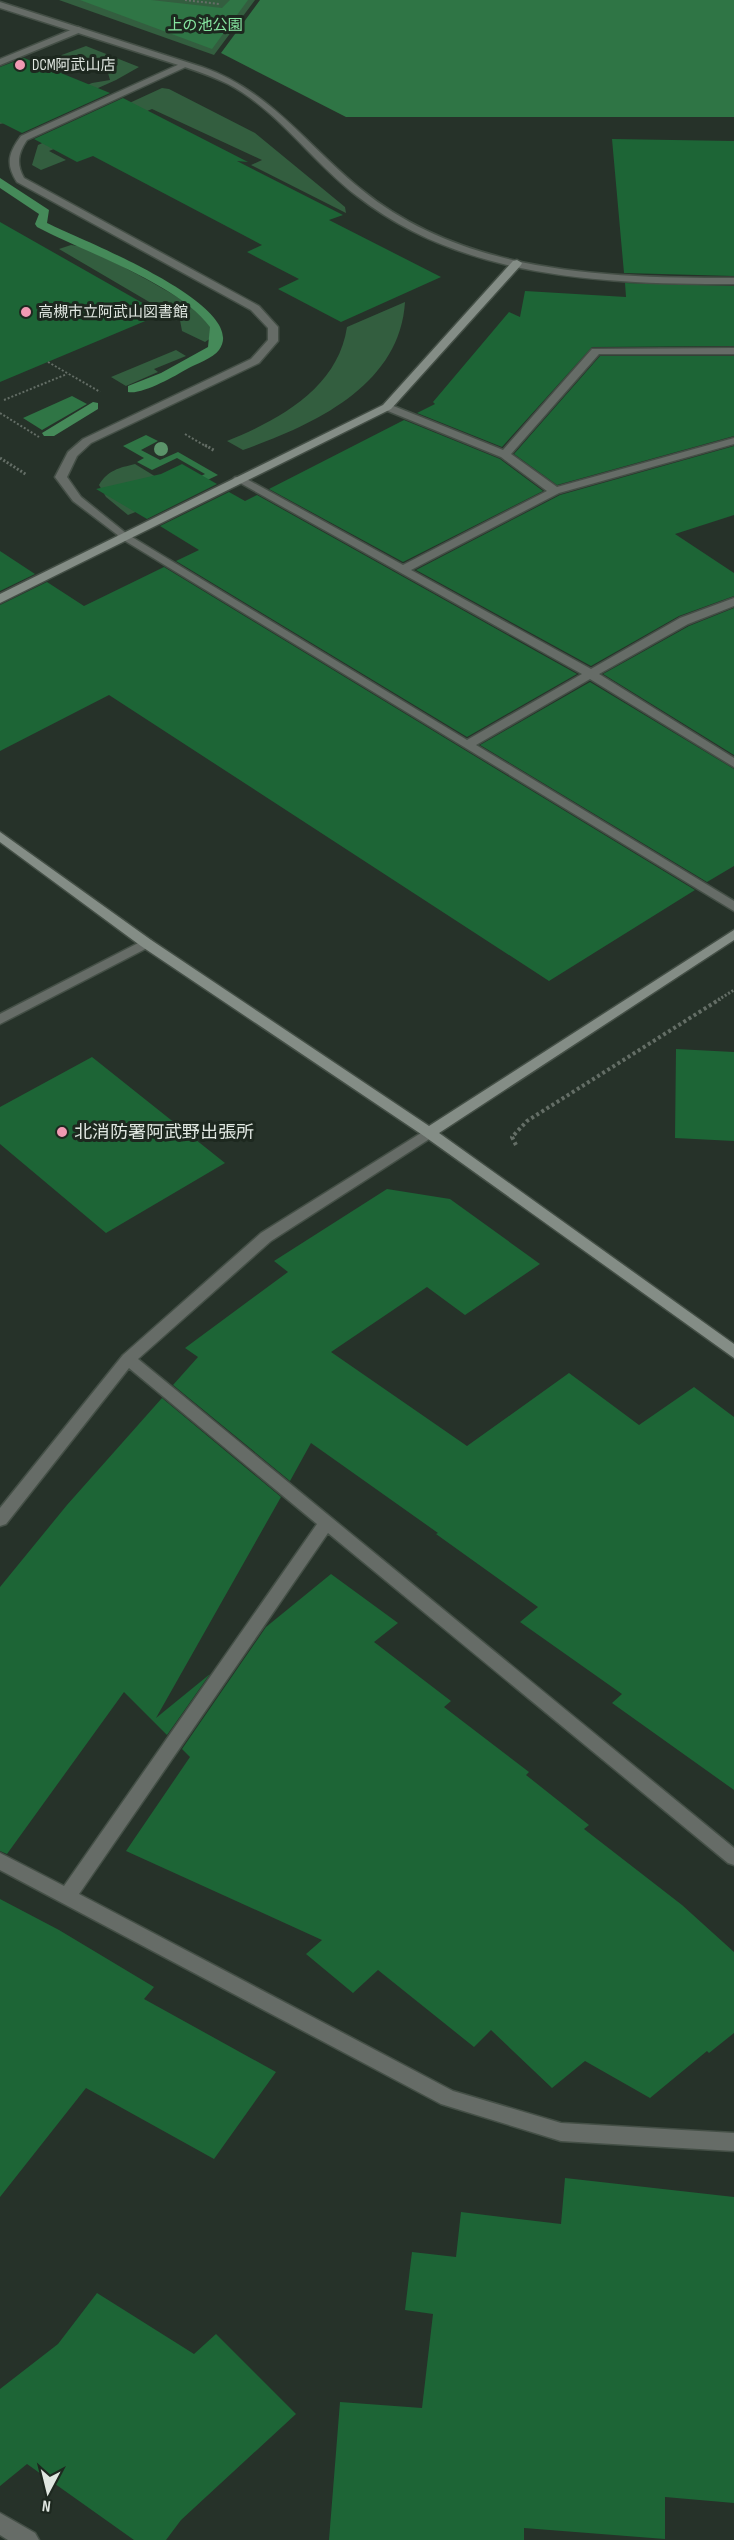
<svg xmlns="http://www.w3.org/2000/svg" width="734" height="2540" viewBox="0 0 734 2540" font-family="'Sofia Sans Condensed','Noto Sans JP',sans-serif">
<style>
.green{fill:#335e3f}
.forest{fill:#2f7545}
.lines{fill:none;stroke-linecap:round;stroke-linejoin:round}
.stream{fill:#458a59;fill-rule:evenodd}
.building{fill:#1d6536}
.lane-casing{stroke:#444f46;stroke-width:3}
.street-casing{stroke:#444f46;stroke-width:3}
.secondary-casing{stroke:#444f46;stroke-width:3}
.path-far2{stroke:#646e66;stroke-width:2;stroke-dasharray:2 2;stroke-linecap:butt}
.path-far1{stroke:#646e66;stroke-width:3;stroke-dasharray:2 2;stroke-linecap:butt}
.path{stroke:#646e66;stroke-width:4;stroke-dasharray:3 3;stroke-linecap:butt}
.lane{fill:#666c67;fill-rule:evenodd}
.street{fill:#666c67;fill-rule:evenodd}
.secondary{fill:#848d86;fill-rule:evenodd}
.tree{fill:#5b946a}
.poi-dot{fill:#f19ab3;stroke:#1d281f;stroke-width:2}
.labels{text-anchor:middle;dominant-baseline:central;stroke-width:6;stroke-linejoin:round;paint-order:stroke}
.far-park-label{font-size:15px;fill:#86e5a0;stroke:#1d281f}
.far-poi-label{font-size:15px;fill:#e0e7e1;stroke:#1d281f;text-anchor:start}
.poi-label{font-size:18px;fill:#e0e7e1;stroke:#1d281f;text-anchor:start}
</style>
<rect width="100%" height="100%" fill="#263229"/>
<path class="green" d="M59,0h196l-41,55z
M86,46l53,21 -23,13 -83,37 -33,7v-3l92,-38 18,-3 -2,-7 -14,-2 -35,-15z
M162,88l7,1 86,44 90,74 1,6 -95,-48 11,-5 -110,-51 -103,42 17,9 -25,10 -9,-5 6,-20z
M71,245l13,2c28,15 115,55 128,80l-1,11 -6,4 -23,-11 -2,-11 -121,-71z
M405,302c-5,84 -92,123 -162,148l-16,-9c52,-21 111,-53 120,-114z
M176,350l10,6 -32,13 4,3 -32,14 -15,-9z
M135,464l39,24 -1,9 -45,18 -22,-18 -7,-12c9,-15 20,-17 36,-21z"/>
<path class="forest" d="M80,0h71l71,8 8,-8h18l-36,49z
M260,0h474v117h-388l-125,-64z
M72,396l15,8 -45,26 -19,-12z
M146,435l12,6 -17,9 19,10 18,-8 40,23 -42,20 -6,-4 35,-17 -28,-16 -25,12 -15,-8 7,-4 -21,-12z"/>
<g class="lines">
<path class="stream" d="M0,178l49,32 -2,13c29,15 205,82 172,127 -6,8 -23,14 -32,19 -12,7 -45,26 -59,23v-6l33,-13 47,-26 2,-20c-31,-43 -126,-75 -173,-100l-2,-3 4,-10 -39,-26z
M93,402l5,1v6l-44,27h-10l-2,-3z"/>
</g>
<path class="building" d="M24,58l86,35 -88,40 -22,-11v-55z
M123,98l125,64 -11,-1 106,54 -14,5 112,57 -100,45 -63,-33 21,-10 -52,-27 15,-7 -169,-89 -16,6 -43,-23z
M612,139l122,2v135l-110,-3z
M0,222l162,92 -162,68z
M625,283l109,3v60l-142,1 -90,100 -85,-34 18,-9 -2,-2 76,-90 11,5 5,-26 101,6z
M600,356h134v80l-177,49 -43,-31z
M404,420l96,39 43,32 -140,71 -134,-73z
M734,446v69l-59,19 59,39v23l-55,20 -88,50 -175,-96 144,-75z
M182,464l35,20 -70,35 -51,-30 65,-15z
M229,492l16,9 12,-6 320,179 -110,63 -291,-176 23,-11 -39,-24z
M0,551l35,23 -35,17z
M164,567l531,323 -146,91 -440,-286 -109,56v-146l47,-23 37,24z
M734,608v147l-131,-81 86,-48z
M590,682l144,87v97l-27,16 -227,-137z
M676,1049l58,3v89l-59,-3z
M92,1057l133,106 -119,70 -106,-89v-37z
M387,1189l63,10 90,65 -75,51 -38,-28 -96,65 136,94 102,-73 70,52 55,-38 40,30v373l-122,-87 10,-9 -102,-72 18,-15 -102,-73 2,-1 -127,-90 -21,38 -117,-96 25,-28 -13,-9 103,-76 -14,-11z
M162,1398l119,99 -125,221 54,-44 -43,61 -43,-43 -117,162 -7,-3v-264l67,-82z
M331,1574l67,49 -24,19 77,59 -7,6 85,65 -3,3 63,50 -5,4 98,76 52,47v81l-25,20 -2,-2 -57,47 -65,-37 -33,27 -61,-58 -17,17 -96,-77 -25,23 -47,-39 16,-14 -196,-89 64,-94 -8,-8 84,-122z
M0,1899l59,31 95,57 -10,12 132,73 -62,87 -128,-71 -86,109z
M565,2178l169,19v306l-69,-6v42l-141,-11v12h-195l11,-138 82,6 11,-94 -28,-4 7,-58 44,5 5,-45 100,12z
M97,2293l97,61 22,-20 80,80 -115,106 -15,20h-32l-107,-76 -27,22v-97l58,-45z"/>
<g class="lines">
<g class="lane-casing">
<path id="lane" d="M78,27l3,1v4l-81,33v-6z
M182,63l8,2 -163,75c-9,13 -11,24 -3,38l235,128 19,21v14l-19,22 -168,80 -14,13 -10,21 14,20 46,37v4l-4,1 -50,-38 -18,-24 13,-25 15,-13 168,-80 17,-19v-12l-17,-18 -234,-128c-12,-18 -8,-30 4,-46z
M146,939l5,1 2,3 -2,3 -151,78v-10z"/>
</g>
<g class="street-casing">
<path id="street" d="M0,2l202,65c69,24 105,79 160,123 103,84 246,88 372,88v6c-129,0 -271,-5 -377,-88 -45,-34 -78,-85 -129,-112 -26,-13 -54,-20 -81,-29 -49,-16 -98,-31 -147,-47z
M734,348v6h-135l-88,100 46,33 177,-49v6l-175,49 -148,77 180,99 89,-51 54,-20v8l-46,18 -89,50 135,84v9l-144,-88 -114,66 258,156v10l-617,-375 2,-2h8l340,206 115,-66 -349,-195 2,-2h8l160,88 144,-74 -46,-34 -118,-48v-4h8l112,45 89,-101z
M429,1128l5,2 2,3 -2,3 -163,105 -133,118 596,489v17l-6,-2 -400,-330 -249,361 374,197 108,32 173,10v18l-173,-10 -120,-37 -441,-234v-17l64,33 253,-362 -188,-156 -123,156 -6,2v-18l123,-153 138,-122z
M0,2513l35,20 4,7h-31l-8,-5z"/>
</g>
<g class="secondary-casing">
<path id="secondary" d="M517,260l5,3 -1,2 -130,144 -391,194v-9l383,-189 130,-144z
M0,832l151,108 278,186 305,-196v10l-295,193 295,211v14l-310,-222 -283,-190 -141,-104z"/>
</g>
<path class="path-far2" d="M185,0l34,4
M48,362l52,30
M4,400l63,-26
M0,413l39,24
M185,434l22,13"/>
<path class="path-far1" d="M205,445l10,6
M0,458l27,17
M718,1000l16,-10"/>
<path class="path" d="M516,1145l-4,-8 15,-16 193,-122"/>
<use href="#lane" class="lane"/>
<use href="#street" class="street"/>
<use href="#secondary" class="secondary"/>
</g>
<circle class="tree" cx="161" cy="449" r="7"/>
<g class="poi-dot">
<circle cx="20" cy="65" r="6"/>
<circle cx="26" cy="312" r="6"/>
<circle cx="62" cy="1132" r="6"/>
</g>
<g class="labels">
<g class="far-park-label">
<text x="205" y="25">上の池公園</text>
</g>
<g class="far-poi-label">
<text x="32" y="65">DCM阿武山店</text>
<text x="38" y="312">高槻市立阿武山図書館</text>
</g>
<g class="poi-label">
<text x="74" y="1132">北消防署阿武野出張所</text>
</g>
</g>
<g transform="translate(48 2492) rotate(187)" stroke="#1d281f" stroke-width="4.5" paint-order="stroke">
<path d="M0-4.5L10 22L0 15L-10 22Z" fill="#e0e7e1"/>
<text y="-9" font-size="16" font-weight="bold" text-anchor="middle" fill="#e0e7e1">N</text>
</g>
</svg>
